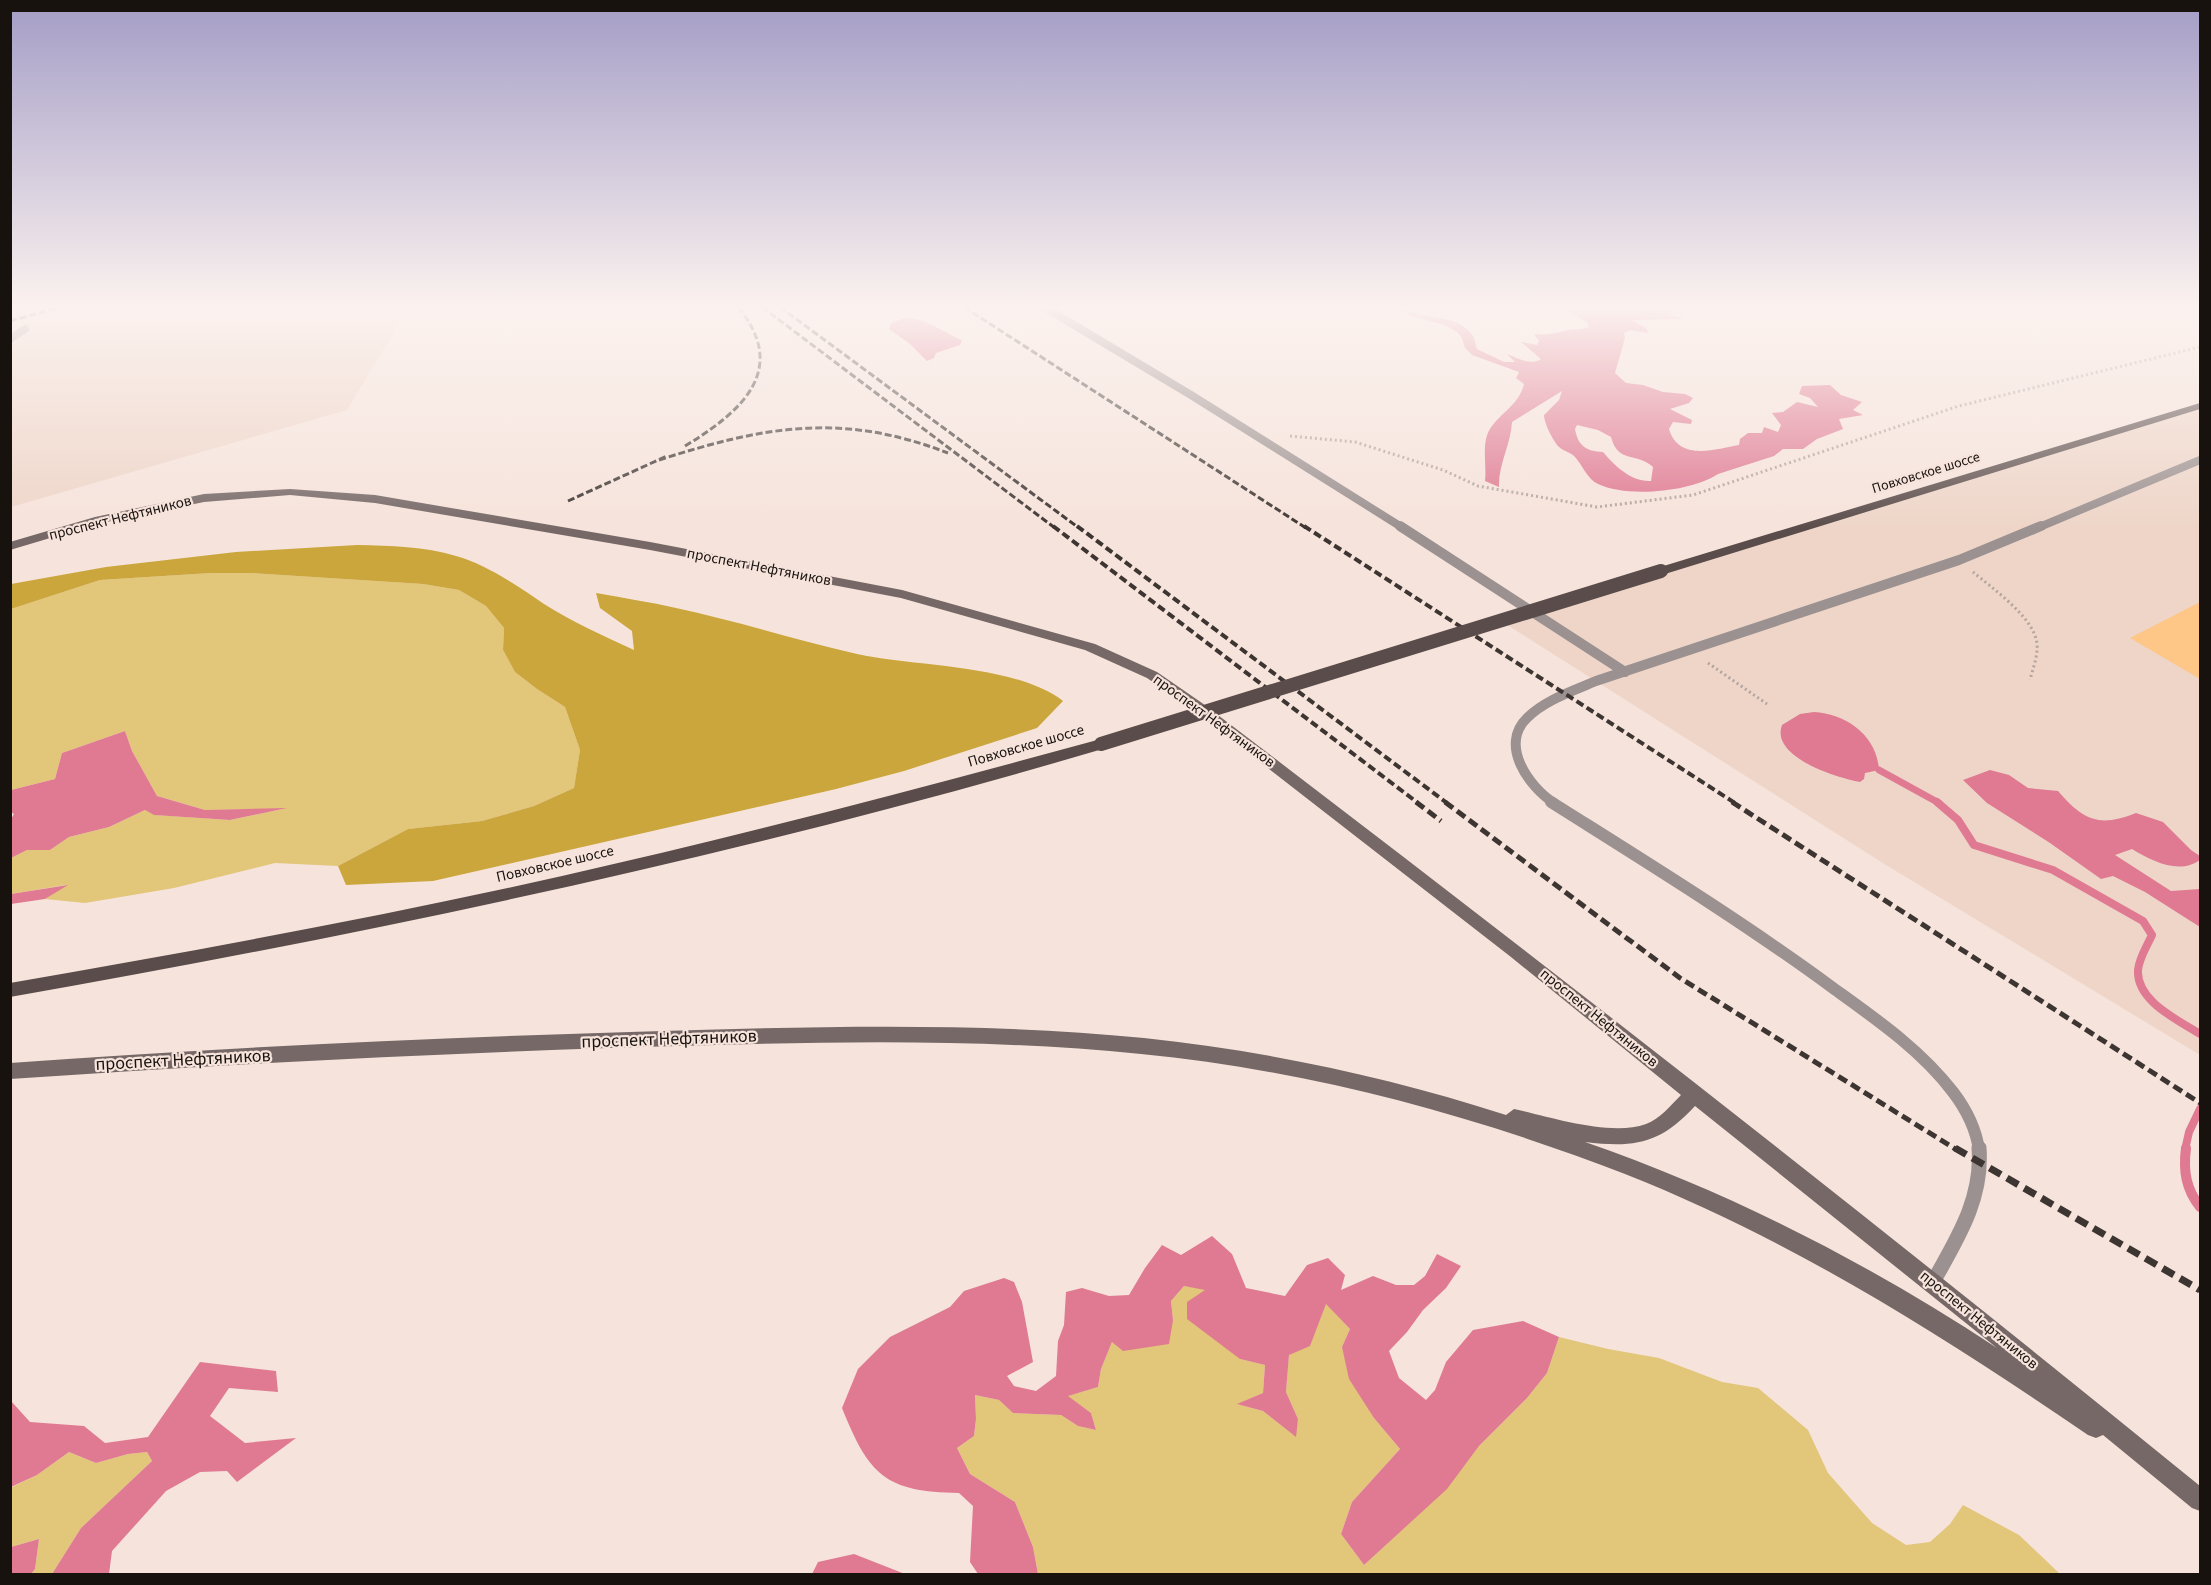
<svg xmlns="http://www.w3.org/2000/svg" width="2211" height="1585" viewBox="0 0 2211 1585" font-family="'Source Sans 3',sans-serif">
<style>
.built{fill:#eed5c8}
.green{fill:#e2c67a}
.forest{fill:#caa63c}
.water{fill:#df7a92;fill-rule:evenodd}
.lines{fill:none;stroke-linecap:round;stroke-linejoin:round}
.stream-far2{stroke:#df7a92;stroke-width:7}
.stream-far1{stroke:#df7a92;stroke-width:8}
.stream{stroke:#df7a92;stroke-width:10}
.building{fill:#fec687}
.path{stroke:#b3a49e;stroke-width:3;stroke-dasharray:2 3;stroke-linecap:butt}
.lane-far3{stroke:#9a9190;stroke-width:8}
.lane-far2{stroke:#9a9190;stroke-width:10}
.lane-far1{stroke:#9a9190;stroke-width:12}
.lane{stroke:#9a9190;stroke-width:15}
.secondary{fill:#756867;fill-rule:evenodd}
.primary{fill:#5a4c4a;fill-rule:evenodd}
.rail-far3{stroke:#3d3531;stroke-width:3;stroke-dasharray:7 3;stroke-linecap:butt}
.rail-far2{stroke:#3d3531;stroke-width:4;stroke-dasharray:8 4;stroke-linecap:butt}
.rail-far1{stroke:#3d3531;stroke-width:5;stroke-dasharray:10 5;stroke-linecap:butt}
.rail{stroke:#3d3531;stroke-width:7;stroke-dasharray:13 7;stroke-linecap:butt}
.primary-bridge{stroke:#5a4c4a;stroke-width:14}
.labels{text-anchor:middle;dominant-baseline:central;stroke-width:4.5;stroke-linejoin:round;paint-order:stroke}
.far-street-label{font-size:14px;fill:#18120f;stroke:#f6e3db}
.street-label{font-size:15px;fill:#18120f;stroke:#f6e3db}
.near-street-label{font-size:18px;fill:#18120f;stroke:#f6e3db}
</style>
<rect width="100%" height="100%" fill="#f6e3db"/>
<path class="built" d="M11,307h398l-62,103 -336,97z
M2200,406v649l-314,-190 -385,-244z"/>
<path class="green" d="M211,573h41l171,11 36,6 27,16 18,22 -1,22 12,22 22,17 28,18 15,43 -6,38 -40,18 -52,15 -74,8 -70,37 -63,-3 -101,25 -89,15 -40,-4 21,-14 -55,9v-36l16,-8h23l19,-13 40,-10 36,-17 10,5 75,5 52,-11 -77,1 -48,-14 -25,-45 -7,-20 -63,22 -7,26 -44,11v-181l89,-29z
M1184,1286l22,3 34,70 25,6 -2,28 -25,11 25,7 32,25 3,-17 -12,-27 3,-38 21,-9 16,-42 24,26 -8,18 32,71 26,31 -48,53 -11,32 23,31 82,-76 33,-43 48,-48 20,-25 12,-36 49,12 51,9 63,24 36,6 50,42 20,43 44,50 34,22 24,-3 20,-18 13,-19 56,30 41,39h-1022l-5,-27 -18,-45 -45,-28 -13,-26 17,-12 2,-17 -1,-24 24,5 14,13 48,2 17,11 18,4 -5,-17 -24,-17 31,-9 3,-18 11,-27 61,-22 -2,-19z
M69,1452l27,11 32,-9 19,-2 5,9 -71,67 -29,46h-21l4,-5 4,-30 -28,8 -1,-59 27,-13z"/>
<path class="forest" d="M357,545c34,1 67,1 99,11 30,8 63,31 88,48 28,18 60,32 90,46l-2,-19 -32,-23 -4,-15c27,5 54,9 80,15 61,13 120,32 181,46 60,13 157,10 206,47l-26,27 -133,43 -68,18 -403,92 -87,4 -8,-19 70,-37 74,-8 52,-15 40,-18 6,-38 -15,-43 -28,-18 -22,-17 -12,-22 1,-22 -18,-22 -27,-16 -36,-6 -171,-11h-41l-111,7 -89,29v-25l95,-17 130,-15z"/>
<path class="water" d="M1394,307c8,0 11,3 18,5 20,7 43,4 58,20 5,5 5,11 7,17l27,13h11l-8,-8c10,4 24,12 34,5l-20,-17 16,3 2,-4 -5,-7c12,1 19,0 30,-3 9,-3 16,0 25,-4l-2,-5 -20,-11c11,-5 25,2 34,-4h76l-6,6v2l13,4 -52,1 15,9 1,4 -18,-3 -6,3 1,5 -10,35 11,10 17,2 20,7 22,2 8,4 -4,5 -19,6 22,11 -1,4 -18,-2 -4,7c10,33 46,20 70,16l1,-6 8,-6h14l2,-6 14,5 3,-7 -9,-12 11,-1 14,-10 21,5 -8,-9 -11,-4 3,-8 28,-1 11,10 21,7 -9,8 10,5 -24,4 4,10 -26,10 -14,10h-20l-9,7 -56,18c-27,18 -91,24 -120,10 -11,-5 -16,-20 -24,-28 -4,-4 -11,-5 -15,-9 -6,-6 -15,-24 -15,-32l15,-15 3,-9 -50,31c-1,22 -14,43 -13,65l-14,-6c2,-16 -4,-38 5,-52 11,-17 29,-24 34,-45l-8,-6 3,-6 -47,-17 -7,-7 -3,-10 -5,-6 -12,-7 -34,-9zM1577,425l21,5 13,7c7,27 26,15 42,30l-2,14c-20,1 -36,-15 -48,-29 -17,-1 -25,-6 -28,-23z
M905,318c22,0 37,14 57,22l-2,5 -24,8 -2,5 -7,3 -17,-17 -21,-15 2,-6z
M1814,712c32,2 63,23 65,58l-14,3 -1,6 -4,3c-23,-4 -90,-25 -78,-57l18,-11z
M125,731l7,20 25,45 48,14 82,-2 -57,12 -76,-5 -9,-5 -36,17 -40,10 -19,13h-23l-16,8v-39l3,-5 -3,-2v-22l44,-11 7,-26z
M1990,770l19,5 19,13 30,3c25,29 41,37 78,22l27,9 28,28 9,6v4c-21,15 -48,1 -68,-11l-17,6 56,36 29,-2v38l-55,-35 -32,-16 -12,3 -51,-36 -63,-40 -24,-23z
M68,885l-23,14 -34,5v-10z
M1212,1236l20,18 14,34 39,8 22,-31 21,-7 17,17 -4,15 32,-14 23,9h18l11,-9 12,-22 24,12 -15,22 -23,22 -16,22 -18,19 10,27 27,22 9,-10 11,-28 27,-32 50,-9 36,16 -12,36 -20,25 -48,48 -32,43 -83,76 -23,-31 11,-32 48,-53 -26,-31 -25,-39 -7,-32 8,-18 -24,-25 -16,42 -21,9 -3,37 12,27 -2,18 -33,-26 -26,-7 26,-11 2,-28 -25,-6 -53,-40v-17l18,-12 -21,-4 -13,15 2,19 -4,24 -46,7 -11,-9 -11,27 -3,18 -30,9 23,17 5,17 -18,-4 -17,-11 -48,-2 -14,-13 -24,-5 1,24 -2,17 -17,12 13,26 45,28 18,45 5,27h-60l-8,-12 3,-56 -14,-13c-74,-1 -90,-18 -117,-85l16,-39 32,-32 60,-30 14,-16 40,-13 10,4 8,20 11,60 -26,14 7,10 22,5 20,-15 2,-35 6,-16 2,-33 16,-4 27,8 20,-1 16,-27 17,-23 19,10z
M200,1362l76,9 2,21 -49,-4 -19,28 35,27 51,-5 -59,44 -10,-11 -27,1 -34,19 -54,60 -3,23h-57l29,-46 71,-67 -5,-9 -19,2 -32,9 -27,-11 -32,23 -26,12v-86l19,21 54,4 21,17 43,-6z
M39,1539l-4,30 -4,5h-20v-27z
M854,1554l51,20h-93l6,-12z"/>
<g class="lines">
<path class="stream-far2" d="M1879,770l60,33"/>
<path class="stream-far1" d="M1937,802l21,18 16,25 79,25 90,51 9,14c-5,11 -13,23 -14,35 -2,31 40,50 62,64
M2185,1150l4,-18 11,-23"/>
<path class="stream" d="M2186,1148c-3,23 0,41 14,59"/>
</g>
<path class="building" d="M2200,602v77l-70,-41z"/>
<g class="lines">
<path class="path" d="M1290,436l65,6 88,28 35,16 119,21 96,-12 266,-89 241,-59
M1973,572c19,16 62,46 64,72 1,12 -4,24 -7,36
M1708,663l59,41"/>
<path class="lane-far3" d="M1044,307l147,88 212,133
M10,339l15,-10
M2037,528l163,-68"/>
<path class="lane-far2" d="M1400,526l225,146
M1554,803c-25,-16 -55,-58 -27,-85 18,-18 46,-27 69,-37l363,-121 82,-34"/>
<path class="lane-far1" d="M1551,802c95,60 191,119 282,186 43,31 88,62 120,104 13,17 23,37 26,58"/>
<path class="lane" d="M1933,1282c24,-43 50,-83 46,-134"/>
<path class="secondary" d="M290,489l85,6 275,47 252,48 193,54 62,28 45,31c337,256 670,516 998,783v25l-8,-3 -89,-73 -7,3 -8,-3c-148,-101 -296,-195 -463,-261 -155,-60 -319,-104 -484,-120 -178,-18 -356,-11 -533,-6 -199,7 -399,17 -598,31v-16c207,-15 413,-25 620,-31 171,-5 343,-11 514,6 123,13 245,39 362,77l8,-6c36,8 97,28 132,15 14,-5 25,-19 35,-29l-170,-138 -319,-248 -45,-31 -62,-28 -184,-52 -251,-48 -275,-47 -85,-8 -86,7 -107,22 -87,26v-8l85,-25 109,-23zM1695,1106l302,242c-129,-85 -267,-156 -412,-206 50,6 75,2 110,-36z"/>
<path class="primary" d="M2200,403v6l-535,165h-8l-2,-3 2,-3z
M1101,739l5,1 2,4 -2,4c-359,106 -726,184 -1096,249v-14c185,-32 369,-66 552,-107 181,-41 360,-88 539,-137z"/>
<path class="rail-far3" d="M762,307l293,221
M780,307l299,221
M964,307l342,221
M10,321l51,-14
M685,446c56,-34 105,-76 53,-139
M659,460c106,-34 183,-48 289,-7
M568,501l99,-45"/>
<path class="rail-far2" d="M1053,526l365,277
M1077,526l370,277
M1304,526l431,277"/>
<path class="rail-far1" d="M1416,802l25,19
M1445,802l235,176 277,172
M1732,802l468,301"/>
<path class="rail" d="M1955,1148l245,142"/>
<path class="primary-bridge" d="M1101,744l560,-173"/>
</g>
<linearGradient id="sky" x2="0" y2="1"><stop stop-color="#a49dc6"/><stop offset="0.58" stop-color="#fbf2ef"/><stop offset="1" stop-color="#fbf2ef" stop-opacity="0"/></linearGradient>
<rect width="2211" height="529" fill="url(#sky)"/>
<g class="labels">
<g class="far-street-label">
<text transform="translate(1926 473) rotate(-17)">Повховское шоссе</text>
</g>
<g class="street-label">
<text transform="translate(120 518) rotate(-14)">проспект Нефтяников</text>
<text transform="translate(759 567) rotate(11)">проспект Нефтяников</text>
<text transform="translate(1214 721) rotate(36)">проспект Нефтяников</text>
<text transform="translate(1026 746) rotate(-16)">Повховское шоссе</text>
<text transform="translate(555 864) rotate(-13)">Повховское шоссе</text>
<text transform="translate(1599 1018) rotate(39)">проспект Нефтяников</text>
<text transform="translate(1979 1320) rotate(39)">проспект Нефтяников</text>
</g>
<g class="near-street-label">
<text transform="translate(669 1039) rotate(-2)">проспект Нефтяников</text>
<text transform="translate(183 1060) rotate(-3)">проспект Нефтяников</text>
</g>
</g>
<rect width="2211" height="1585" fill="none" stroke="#18120f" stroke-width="24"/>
</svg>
